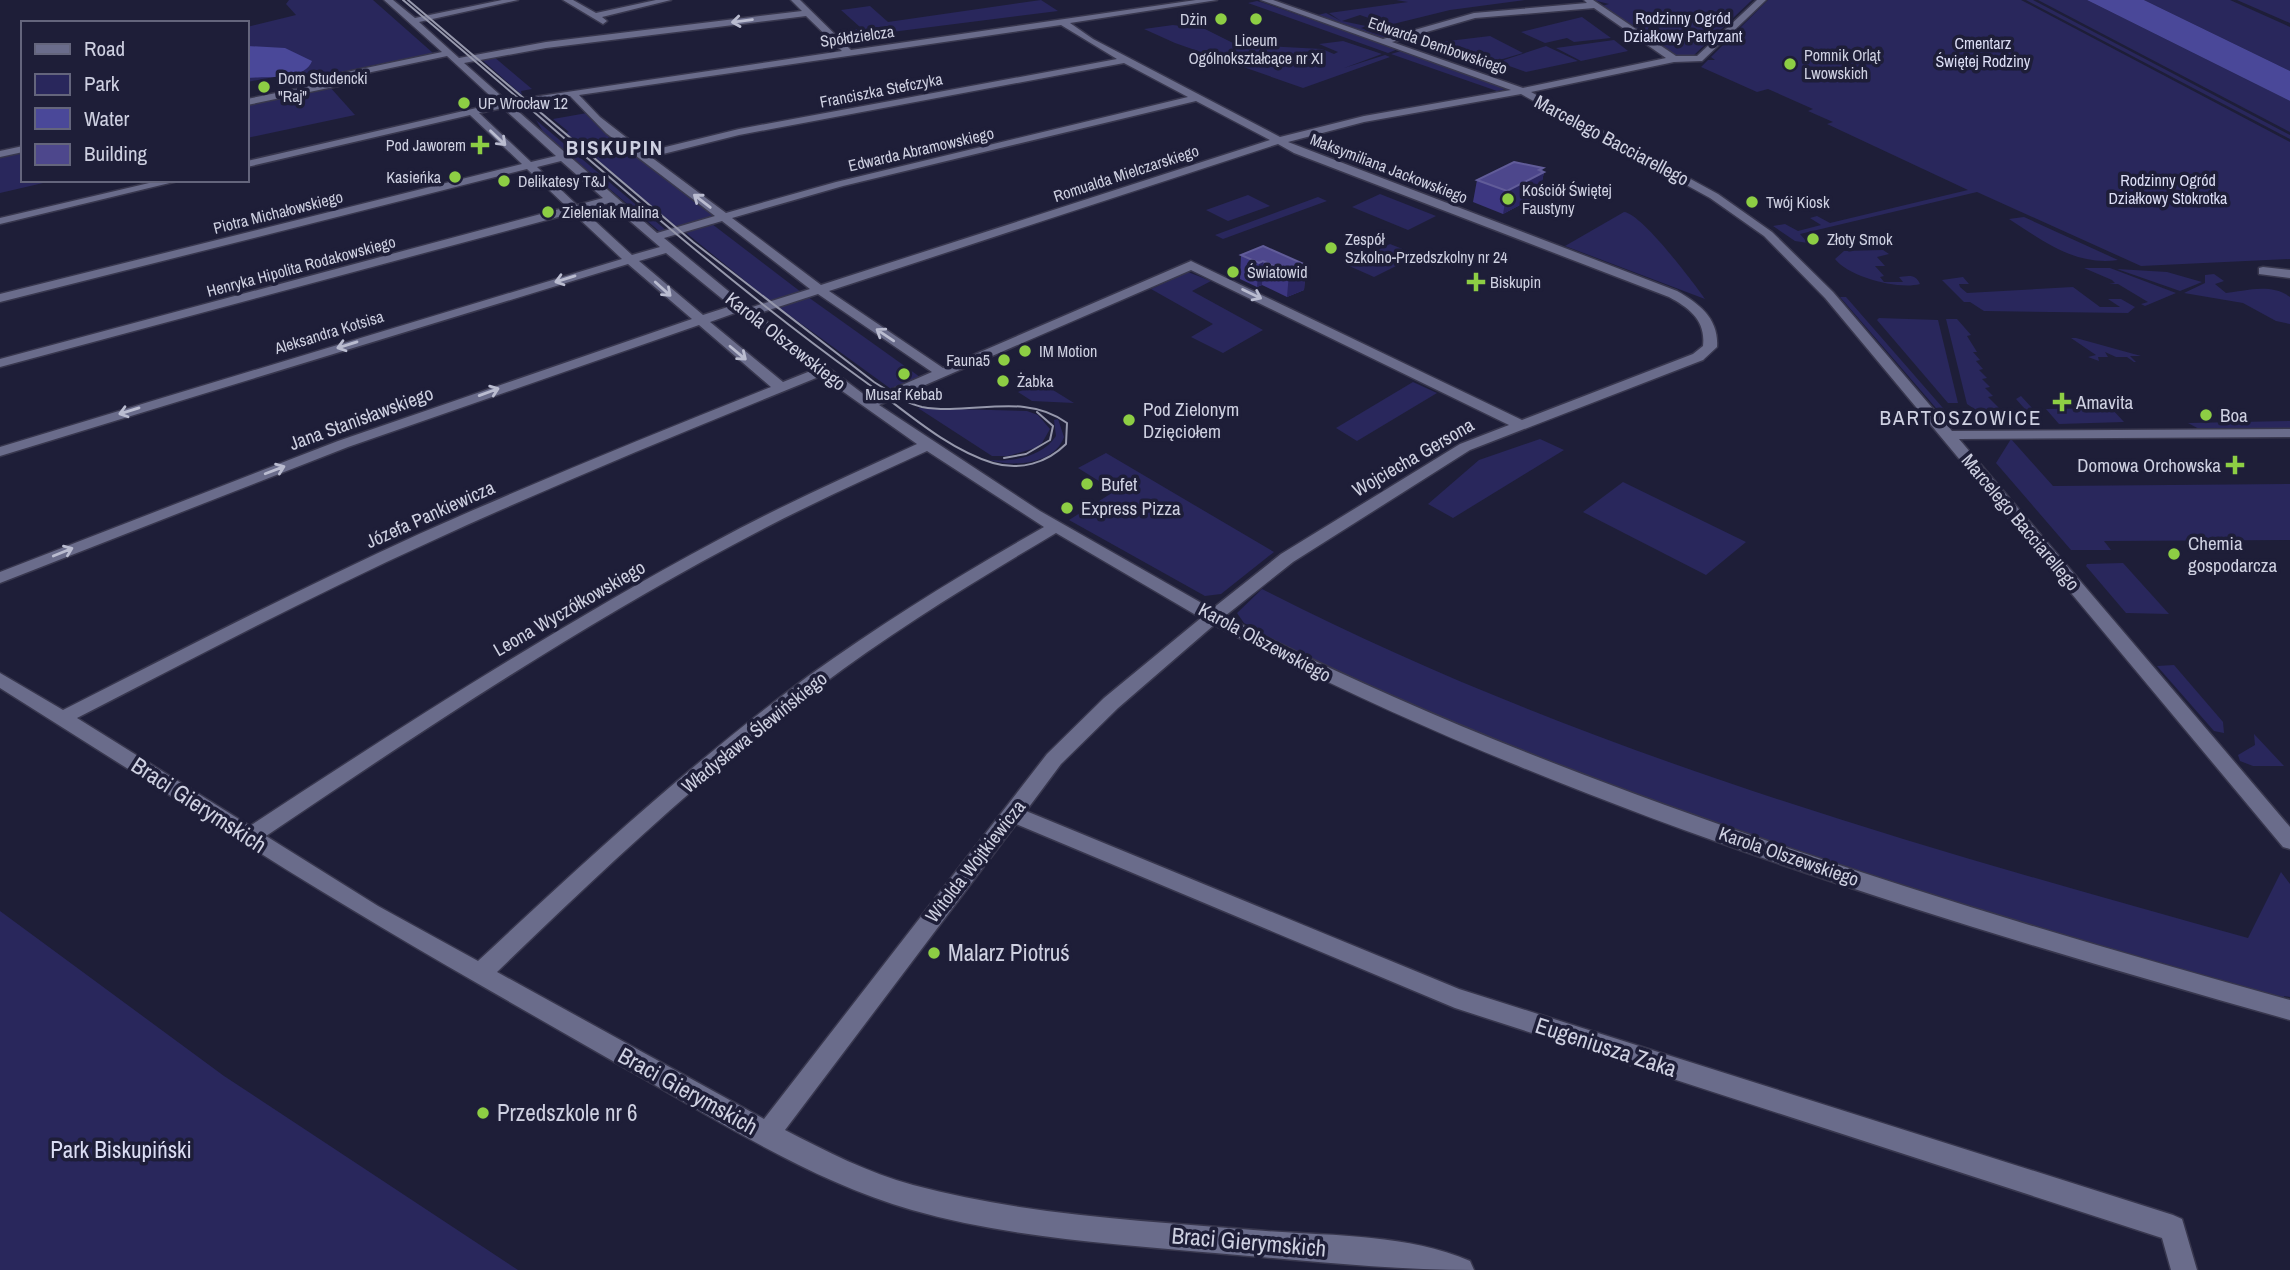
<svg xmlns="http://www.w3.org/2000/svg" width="2290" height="1270" viewBox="0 0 2290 1270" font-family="'Archivo Narrow',sans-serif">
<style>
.green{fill:#29275c}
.water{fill:#4a4899}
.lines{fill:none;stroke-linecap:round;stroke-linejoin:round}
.minor-casing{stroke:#38374e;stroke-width:3}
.minor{fill:#6a6c8b;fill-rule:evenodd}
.tram{stroke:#9698ac;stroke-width:2}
.wall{fill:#3d3781}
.shaded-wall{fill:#2a2660}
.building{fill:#4d478c;stroke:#615c99;stroke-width:2}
.oneway{stroke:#babcd0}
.poi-dot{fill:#8dce44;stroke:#1e1e38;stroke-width:2.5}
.labels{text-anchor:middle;stroke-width:7;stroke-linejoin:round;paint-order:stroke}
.far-park-label{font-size:16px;fill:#dbddf4;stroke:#1e1e38}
.far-poi-label{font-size:16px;fill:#ced0e1;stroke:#1e1e38;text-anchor:start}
.far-street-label{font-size:16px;fill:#ced0e1;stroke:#1e1e38}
.street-label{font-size:19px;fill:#ced0e1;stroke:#1e1e38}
.poi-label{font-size:19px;fill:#ced0e1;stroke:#1e1e38;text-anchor:start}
.far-district-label{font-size:21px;font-weight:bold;letter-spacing:2px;fill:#ced0e1;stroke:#1e1e38}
.neighbourhood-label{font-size:21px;letter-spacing:2px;fill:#ced0e1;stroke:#1e1e38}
.near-street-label{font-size:23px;fill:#ced0e1;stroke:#1e1e38}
.near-poi-label{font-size:23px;fill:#ced0e1;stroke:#1e1e38;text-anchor:start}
.near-park-label{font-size:23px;fill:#dbddf4;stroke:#1e1e38}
</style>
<rect width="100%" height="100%" fill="#1e1e38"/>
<g class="green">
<path d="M289 0H373L433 53 321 76 274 77 247 82V27L296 15 286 4Z"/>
<path d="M1041 0 1058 11 860 36 855 30 860 27 841 10 870 6 888 22Z"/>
<path d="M1396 0H1525L1450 10 1389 25 1360 15 1342 21 1366 26 1361 28 1377 34 1414 29 1385 38 1318 15 1326 13 1341 21 1329 13 1408 2Z"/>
<path d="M1593 0H1752L1693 56 1677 57 1602 6 1609 4Z"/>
<path d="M1768 0H2021L2290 142V259L2141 266 1977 192 1800 234 1808 243 1795 241 1773 226 1785 224 1798 231 1821 225 1810 218 1817 216 1830 223 1968 190 1827 124 1833 122 1808 111 1813 109 1768 89 1757 92 1701 67 1708 60H1715L1711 57Z"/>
<path d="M2026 0H2033L2290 135V139Z"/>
<path d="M2038 0H2087L2290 101V132Z"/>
<path d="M2144 0H2230L2290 27V71Z"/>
<path d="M2237 0H2290V23Z"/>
<path d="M1257 1 1264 3 1398 49 1388 53 1248 3Z"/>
<path d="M1582 17 1611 38 1574 42 1567 38 1545 43 1521 32Z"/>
<path d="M1173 25 1205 29 1235 44 1260 45 1262 58 1249 61 1267 68 1278 64 1265 58 1263 47 1267 46 1322 49 1334 54 1338 52 1319 44 1343 41 1382 54 1344 68 1385 55 1390 57 1303 88 1175 43 1144 29Z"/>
<path d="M1490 36 1523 53 1496 61 1440 42Z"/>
<path d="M1614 40 1628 51 1581 61 1556 48Z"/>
<path d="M1546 46 1578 61 1526 72 1498 62Z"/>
<path d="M1401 51 1505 88 1506 89 1497 91 1391 54Z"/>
<path d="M493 56 532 89 521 91 522 95 480 58Z"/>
<path d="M329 86 355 115 247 138V104Z"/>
<path d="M587 113 711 212 712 216 678 228 566 133 569 132 553 119Z"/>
<path d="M536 120 667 231H659L544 133Z"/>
<path d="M23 152V180H56L0 193V157Z"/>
<path d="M1380 194 1436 216 1408 230 1352 207Z"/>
<path d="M1248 195 1270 206 1228 221 1206 210Z"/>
<path d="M1318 197 1327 201 1223 239 1215 235Z"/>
<path d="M1624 212C1641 213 1693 282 1705 299L1565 246Z"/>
<path d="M2024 217 2118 260C2075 266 2043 241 2009 219Z"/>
<path d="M712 224 801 292 771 302 685 232Z"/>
<path d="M1390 244 1430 260 1421 265 1408 260 1374 277 1347 265Z"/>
<path d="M1883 250 1889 254 1877 257 1885 266H1875L1884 276 1880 277 1884 282H1903L1899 277C1905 277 1915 272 1920 284 1898 290 1849 277 1835 259L1844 251Z"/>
<path d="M2084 268H2110L2176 293 2145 306 2141 304 2148 302 2118 284H2109L2115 283 2112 280Z"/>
<path d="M2117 269 2167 272 2202 282 2180 291Z"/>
<path d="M1188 272 1211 281 1192 291 1263 330 1223 353 1191 337 1213 324 1151 289Z"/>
<path d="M2214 274 2224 281 2215 284 2226 293C2242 292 2270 282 2290 297V324L2276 321 2243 303 2184 293 2205 283V275Z"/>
<path d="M1963 277 1969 284H1959L1960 287 1967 293 2073 287 2100 307H2120L2108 299H2121L2135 307 2128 313 1984 311 1970 302H1964L1942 280Z"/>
<path d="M808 297 920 377 891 389 778 307Z"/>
<path d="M1840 297H1846L1956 423 1942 415Z"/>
<path d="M1879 318 1938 320 1958 403H1948L1877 320Z"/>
<path d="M1957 319 1971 335 1967 336 1977 352H1973L1980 360 1976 361 1983 369 1979 370 1987 378 1982 379 1990 387 1985 388 1993 396 1988 397 2004 413H2019L2016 409 2024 408 2016 399 2021 396 2032 408 2021 417 1979 412 1967 404 1946 319Z"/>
<path d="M2071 338H2076L2141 356H2130L2136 362H2134L2127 357H2116L2105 352 2108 357H2098L2099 361 2088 357 2096 355Z"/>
<path d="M1040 382 1074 403 1032 401 1018 392Z"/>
<path d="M1413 382 1437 393 1357 441 1336 428Z"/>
<path d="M918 408 1027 411 1038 415 1050 429 1042 443 1035 448 1008 456H992Z"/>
<path d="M2111 408 2124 422 2059 424 2046 409Z"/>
<path d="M1058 419 1064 437C1054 465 1013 467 989 460 1013 462 1042 457 1056 436L1054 420Z"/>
<path d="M2290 421V429L2201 430 2188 423Z"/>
<path d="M1540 439 1564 450 1453 518 1428 504 1479 460Z"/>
<path d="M2011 439 2053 486 2290 484V540L2104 541 2111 550H2071L1996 463Z"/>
<path d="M1106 453 1274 552 1221 594 1205 596 1069 520 1115 491 1078 468Z"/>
<path d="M1623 482 1746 542 1706 575 1583 512Z"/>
<path d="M2123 563 2169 614 2126 613 2086 566 2087 564Z"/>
<path d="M1262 589C1573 749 1913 845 2248 938L2281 872 2290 884V997L2284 996 2285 1000C2030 930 1772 856 1527 755 1436 718 1346 676 1257 633L1259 631 1244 623 1237 613Z"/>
<path d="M2174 665 2223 722 2224 733 2214 731 2157 666Z"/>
<path d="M2254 734 2284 766H2253L2240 761 2238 755 2255 745Z"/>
<path d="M0 911 224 1076 518 1270H0Z"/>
</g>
<g class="water">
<path d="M2087 0H2144L2290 71V101Z"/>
<path d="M247 46 285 48 312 61C305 81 265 76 247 78Z"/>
</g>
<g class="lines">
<g class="minor-casing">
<g id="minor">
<path d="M384 0H393L415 18 502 0H518L419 22 459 58 546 42 802 11 791 0H800L851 50 1196 0H1217L1070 23 1093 39 1280 137 1364 116 1511 90 1261 0H1273L1383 39 1474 13 1587 3 1584 0H1593L1676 56H1697L1757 0H1766L1702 61 1674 62 1531 92 1718 194 1772 232 1833 292 1952 431 2290 429V437L1959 439 2290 827V849L2283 847 1825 298 1764 236 1710 198 1521 94 1364 122 1288 142 1677 291C1700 304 1719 319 1717 347L1703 360 1470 450 1293 562 1225 616C1367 690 1514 750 1665 805 1870 879 2079 942 2290 1000V1020C1923 917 1553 803 1214 625L1118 708 1061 764 1026 811 1459 989 2173 1215 2182 1219 2197 1270H2171L2162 1238 1455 1008 1016 824 785 1130C826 1151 868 1173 913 1185 1028 1216 1148 1221 1266 1231 1333 1236 1407 1234 1470 1261L1474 1270C1388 1270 1302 1260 1215 1253 1114 1244 1011 1238 912 1210 812 1181 722 1123 632 1072 503 998 375 926 249 846L241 844 239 839 0 688V673L63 710C181 650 299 589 419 534 535 482 653 434 771 387L699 325 348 447 0 583V572L338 441 692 319 628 264 0 456V447L622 259 573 213 0 367V359L567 207 527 169 0 302V294L522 164 470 115 247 167V161L498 103 447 56 348 77 345 80 348 82 343 85 247 105V99L330 82 342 73 442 52ZM1594 8 1666 58 1523 88 1392 42 1475 18ZM806 16 842 51 507 101 464 63 546 48ZM1061 25 1117 59 739 129 645 152 600 117 579 95ZM1124 63 1188 97 836 182 726 213 651 157 739 135ZM570 96 606 133 715 216 657 233 512 106ZM1196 101 1270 140 821 285 732 218 843 186ZM503 108 556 156 531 162 479 113ZM1278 144 1294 153 1669 297C1689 308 1706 320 1703 346L1693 354 1522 420 1191 261 943 368 829 291ZM561 161 603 198 577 205 537 167ZM609 203 660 247 632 255 583 210ZM722 221 810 289 749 308 664 238ZM666 253 731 306 703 315 639 261ZM1191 270 1509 425 1460 444 1281 554 1212 609 1040 511 879 405ZM818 294 932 372 870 399 757 314ZM738 312 813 370 783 382 710 322ZM821 376 917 444C850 475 782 505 716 541 556 627 402 726 250 826L77 718C194 658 311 596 432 541 560 482 691 429 821 376ZM927 451 1044 527C963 573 883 622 807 677 691 763 584 862 478 961L378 906 266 836C417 734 570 632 731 546 795 511 861 481 927 451ZM1056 533 1201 618 1104 698 1047 754 764 1119 497 972C600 872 705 774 819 687 894 630 975 581 1056 533Z"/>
<path d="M563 0H573L596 13 656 0H671L602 17 607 21 603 24Z"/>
<path d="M23 146V152L0 157V151Z"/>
<path d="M162 180H182L0 224V218Z"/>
<path d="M2263 267 2290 270V278L2259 274V268Z"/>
</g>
</g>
<use href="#minor" class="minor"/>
<g class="tram">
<path d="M403 0C555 127 699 262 860 378 901 407 944 448 993 463 1020 471 1047 463 1066 444L1067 423C1024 391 971 416 922 407 904 403 889 391 874 382L693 242 408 0"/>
<path d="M1004 458 1026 454 1050 440 1053 426 1037 412"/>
</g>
</g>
<g class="wall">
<path d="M1543 168 1542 172H1544L1539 195 1503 214 1473 202 1477 180Z"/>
<path d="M1241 255 1306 265 1304 290 1287 297 1262 285 1257 287 1240 279Z"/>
</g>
<g class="shaded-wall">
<path d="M1543 168 1542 173 1544 172 1539 195 1503 214 1507 191Z"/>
<path d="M1263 261 1262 285 1257 287 1259 263Z"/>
<path d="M1306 265 1304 290 1287 297 1289 273Z"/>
</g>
<g class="building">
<path d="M1514 162 1543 168 1539 170 1544 172 1507 191 1477 180Z"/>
<path d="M1263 246 1306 265 1289 273 1263 261 1259 263 1241 255Z"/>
</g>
<defs><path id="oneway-shaft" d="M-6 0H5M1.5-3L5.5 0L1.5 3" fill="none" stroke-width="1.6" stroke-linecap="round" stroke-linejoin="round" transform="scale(1.75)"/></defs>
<g class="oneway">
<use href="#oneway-shaft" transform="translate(742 21) rotate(173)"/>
<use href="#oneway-shaft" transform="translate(498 138) rotate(44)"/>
<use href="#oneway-shaft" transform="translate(702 201) rotate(-142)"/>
<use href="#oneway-shaft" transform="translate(565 279) rotate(163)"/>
<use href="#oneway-shaft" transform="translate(663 289) rotate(42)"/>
<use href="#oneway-shaft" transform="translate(1252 294) rotate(26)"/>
<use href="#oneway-shaft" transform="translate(885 335) rotate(-146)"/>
<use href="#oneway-shaft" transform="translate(347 345) rotate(163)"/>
<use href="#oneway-shaft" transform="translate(738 353) rotate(40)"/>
<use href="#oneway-shaft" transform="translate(489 392) rotate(-20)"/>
<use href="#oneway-shaft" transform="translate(129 411) rotate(163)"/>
<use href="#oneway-shaft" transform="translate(275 470) rotate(-21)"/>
<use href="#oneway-shaft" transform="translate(63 552) rotate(-22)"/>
</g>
<g class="poi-dot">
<circle cx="1221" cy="19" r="7"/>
<circle cx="1256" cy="19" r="7"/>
<circle cx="1790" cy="64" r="7"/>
<circle cx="264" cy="87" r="7"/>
<circle cx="464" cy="103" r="7"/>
<path d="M476.5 134.5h7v7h7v7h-7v7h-7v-7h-7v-7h7z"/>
<circle cx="455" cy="177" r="7"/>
<circle cx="504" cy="181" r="7"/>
<circle cx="1508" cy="199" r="7"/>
<circle cx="1752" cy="202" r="7"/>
<circle cx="548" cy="212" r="7"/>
<circle cx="1813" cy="239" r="7"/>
<circle cx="1331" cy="248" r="7"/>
<circle cx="1233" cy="272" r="7"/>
<path d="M1472.5 271.5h7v7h7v7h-7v7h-7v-7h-7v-7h7z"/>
<circle cx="1025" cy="351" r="7"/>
<circle cx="1004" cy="360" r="7"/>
<circle cx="904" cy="374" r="7"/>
<circle cx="1003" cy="381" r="7"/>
<path d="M2058.5 391.5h7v7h7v7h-7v7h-7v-7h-7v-7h7z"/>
<circle cx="2206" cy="415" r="7"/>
<circle cx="1129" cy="420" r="7"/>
<path d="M2231.5 454.5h7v7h7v7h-7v7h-7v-7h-7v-7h7z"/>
<circle cx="1087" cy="484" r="7"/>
<circle cx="1067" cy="508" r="7"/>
<circle cx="2174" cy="554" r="7"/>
<circle cx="934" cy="953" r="7"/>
<circle cx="483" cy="1113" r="7"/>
</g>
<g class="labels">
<g class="far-park-label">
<text x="1683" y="24">Rodzinny Ogród<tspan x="1683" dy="18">Działkowy Partyzant</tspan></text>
<text x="1983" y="49">Cmentarz<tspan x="1983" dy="18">Świętej Rodziny</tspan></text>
<text x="2168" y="186">Rodzinny Ogród<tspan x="2168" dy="18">Działkowy Stokrotka</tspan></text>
</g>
<g class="far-poi-label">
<text x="1207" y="25" text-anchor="end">Dżin</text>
<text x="1256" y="46" text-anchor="middle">Liceum<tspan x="1256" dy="18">Ogólnokształcące nr XI</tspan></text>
<text x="1804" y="61">Pomnik Orląt<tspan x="1804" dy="18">Lwowskich</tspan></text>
<text x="278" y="84">Dom Studencki<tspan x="278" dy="18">"Raj"</tspan></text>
<text x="478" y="109">UP Wrocław 12</text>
<text x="466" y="151" text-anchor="end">Pod Jaworem</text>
<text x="441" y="183" text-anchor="end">Kasieńka</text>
<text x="518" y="187">Delikatesy T&amp;J</text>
<text x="1522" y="196">Kościół Świętej<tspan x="1522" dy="18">Faustyny</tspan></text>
<text x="1766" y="208">Twój Kiosk</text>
<text x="562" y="218">Zieleniak Malina</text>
<text x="1345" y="245">Zespół<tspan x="1345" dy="18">Szkolno-Przedszkolny nr 24</tspan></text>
<text x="1827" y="245">Złoty Smok</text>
<text x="1247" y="278">Światowid</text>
<text x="1490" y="288">Biskupin</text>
<text x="1039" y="357">IM Motion</text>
<text x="990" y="366" text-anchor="end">Fauna5</text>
<text x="1017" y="387">Żabka</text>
<text x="904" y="400" text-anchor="middle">Musaf Kebab</text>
</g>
<g class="far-street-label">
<text transform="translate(857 36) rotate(-8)" y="6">Spółdzielcza</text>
<text transform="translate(1438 45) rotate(19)" y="6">Edwarda Dembowskiego</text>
<text transform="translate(881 90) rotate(-11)" y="6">Franciszka Stefczyka</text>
<text transform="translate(921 149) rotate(-13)" y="6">Edwarda Abramowskiego</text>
<text transform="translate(1389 168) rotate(21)" y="6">Maksymiliana Jackowskiego</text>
<text transform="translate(1126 173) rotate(-18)" y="6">Romualda Mielczarskiego</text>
<text transform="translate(278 212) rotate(-14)" y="6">Piotra Michałowskiego</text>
<text transform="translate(301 266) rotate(-15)" y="6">Henryka Hipolita Rodakowskiego</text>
<text transform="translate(329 332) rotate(-17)" y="6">Aleksandra Kotsisa</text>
</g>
<g class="street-label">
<text transform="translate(1612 140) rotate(28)" y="7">Marcelego Bacciarellego</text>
<text transform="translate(786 341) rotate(38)" y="7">Karola Olszewskiego</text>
<text transform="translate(361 418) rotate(-20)" y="7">Jana Stanisławskiego</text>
<text transform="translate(1413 457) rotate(-30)" y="7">Wojciecha Gersona</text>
<text transform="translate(430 514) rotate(-24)" y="7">Józefa Pankiewicza</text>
<text transform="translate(2021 522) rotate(50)" y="7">Marcelego Bacciarellego</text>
<text transform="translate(569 608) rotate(-30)" y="7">Leona Wyczółkowskiego</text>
<text transform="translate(1265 642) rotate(28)" y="7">Karola Olszewskiego</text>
<text transform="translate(754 732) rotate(-39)" y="7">Władysława Ślewińskiego</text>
<text transform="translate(1789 856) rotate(19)" y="7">Karola Olszewskiego</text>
<text transform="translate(975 861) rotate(-52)" y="7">Witolda Wojtkiewicza</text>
</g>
<g class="poi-label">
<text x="2076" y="409">Amavita</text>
<text x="1143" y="416">Pod Zielonym<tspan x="1143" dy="22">Dzięciołem</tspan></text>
<text x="2220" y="422">Boa</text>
<text x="2221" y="472" text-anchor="end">Domowa Orchowska</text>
<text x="1101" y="491">Bufet</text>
<text x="1081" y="515">Express Pizza</text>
<text x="2188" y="550">Chemia<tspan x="2188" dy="22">gospodarcza</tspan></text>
</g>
<g class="far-district-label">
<text x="615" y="155">BISKUPIN</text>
</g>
<g class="neighbourhood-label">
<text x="1961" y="425">BARTOSZOWICE</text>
</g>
<g class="near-street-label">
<text transform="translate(199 805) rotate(33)" y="8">Braci Gierymskich</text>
<text transform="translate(1606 1047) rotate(18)" y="8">Eugeniusza Zaka</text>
<text transform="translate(688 1091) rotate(29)" y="8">Braci Gierymskich</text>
<text transform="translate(1249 1242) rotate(5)" y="8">Braci Gierymskich</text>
</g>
<g class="near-poi-label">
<text x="948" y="961">Malarz Piotruś</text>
<text x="497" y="1121">Przedszkole nr 6</text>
</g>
<g class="near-park-label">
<text x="121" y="1158">Park Biskupiński</text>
</g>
</g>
<rect x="21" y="21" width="228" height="161" fill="#1e1e38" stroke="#64657c" stroke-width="2"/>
<rect x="35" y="44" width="35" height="10" fill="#6a6c8b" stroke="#64657c" stroke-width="2"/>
<text x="84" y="56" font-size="21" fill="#ced0e1">Road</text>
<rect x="35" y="74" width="35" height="21" fill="#29275c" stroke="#64657c" stroke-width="2"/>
<text x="84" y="91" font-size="21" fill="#ced0e1">Park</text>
<rect x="35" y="108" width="35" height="21" fill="#4a4899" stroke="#64657c" stroke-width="2"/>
<text x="84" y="126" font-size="21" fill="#ced0e1">Water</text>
<rect x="35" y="144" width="35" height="21" fill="#4d478c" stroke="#64657c" stroke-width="2"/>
<text x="84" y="161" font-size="21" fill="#ced0e1">Building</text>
</svg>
